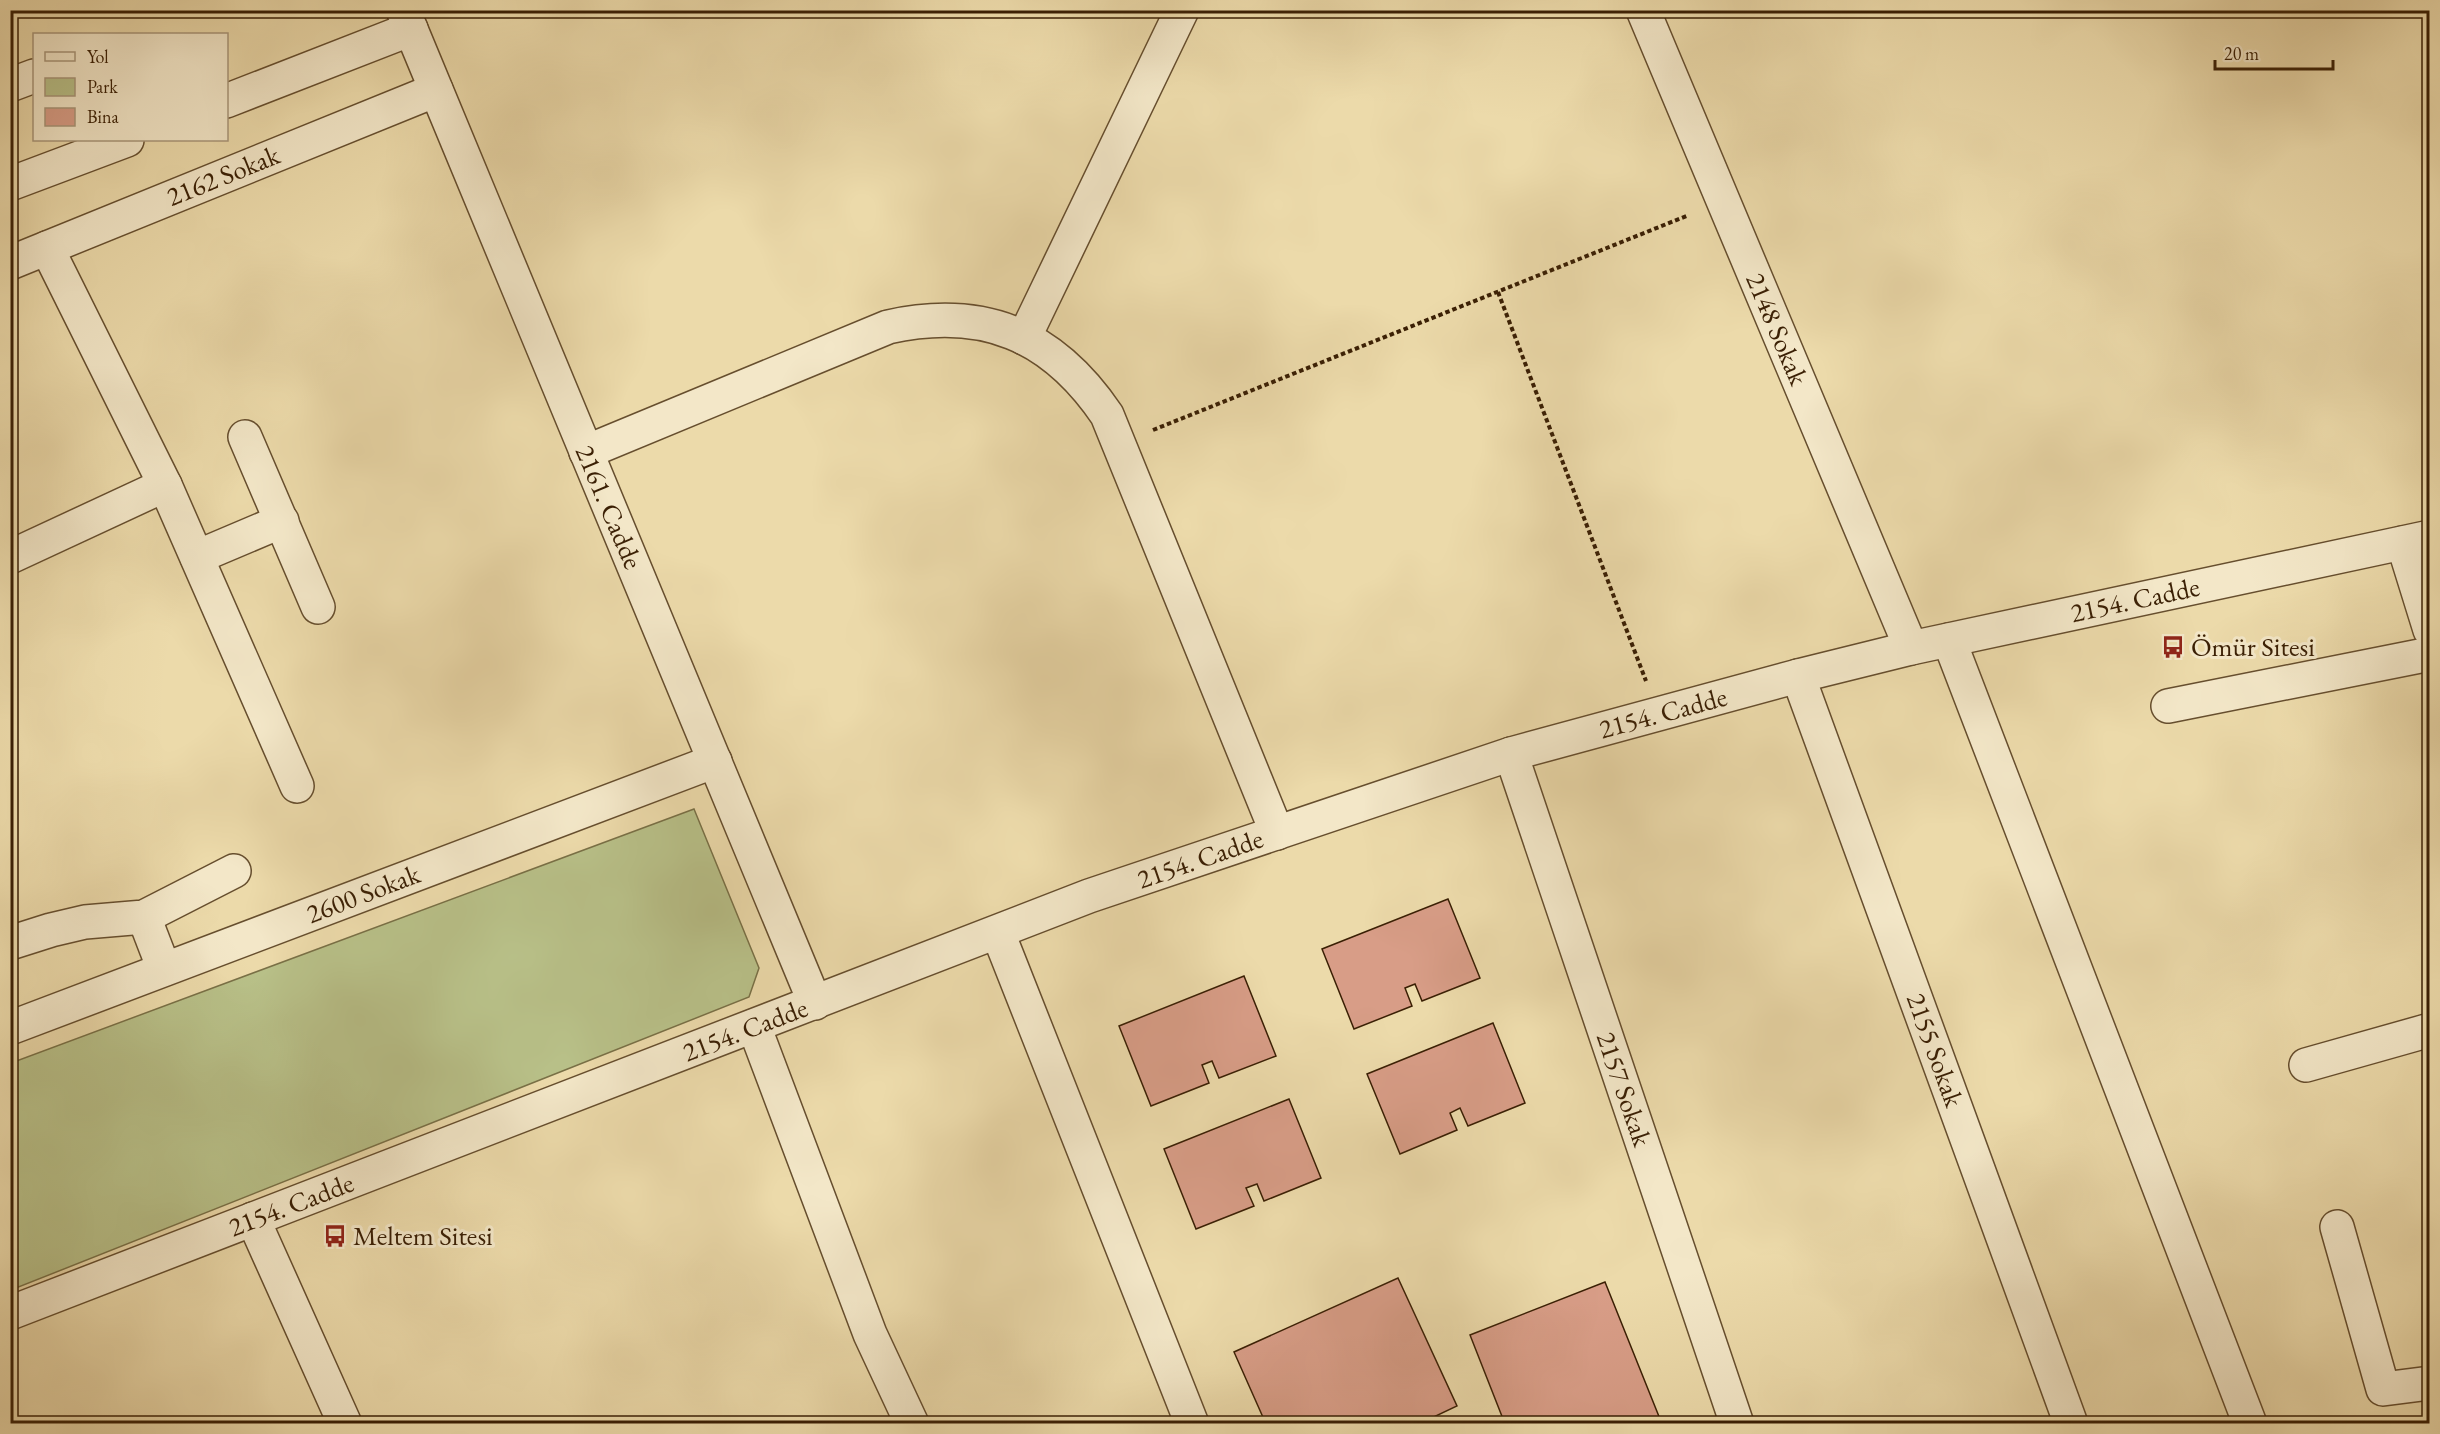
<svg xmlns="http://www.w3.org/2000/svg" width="2440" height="1434" viewBox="0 0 2440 1434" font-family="'EB Garamond',serif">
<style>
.green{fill:#b8c088;stroke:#797046;stroke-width:1.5}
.building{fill:#d89d87;stroke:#3a1f04;stroke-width:1.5}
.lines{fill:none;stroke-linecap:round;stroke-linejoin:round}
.minor-casing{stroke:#664e2e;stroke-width:36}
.path{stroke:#3a1f04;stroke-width:4;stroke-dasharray:4.5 3;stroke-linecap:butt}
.minor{stroke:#f3e7c8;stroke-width:33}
.labels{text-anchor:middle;stroke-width:6;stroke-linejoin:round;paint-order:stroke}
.street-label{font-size:27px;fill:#3a1f04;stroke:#f3e7c8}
.poi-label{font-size:27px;fill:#3a1f04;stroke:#f3e7c8;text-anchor:start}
</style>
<rect width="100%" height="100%" fill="#ecdaaa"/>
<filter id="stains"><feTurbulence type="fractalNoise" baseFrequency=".00333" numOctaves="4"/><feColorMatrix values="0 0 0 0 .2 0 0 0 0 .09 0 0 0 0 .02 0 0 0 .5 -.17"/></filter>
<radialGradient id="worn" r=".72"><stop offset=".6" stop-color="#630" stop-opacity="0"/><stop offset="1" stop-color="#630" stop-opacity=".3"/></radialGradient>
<path class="green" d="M694 809 759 968 749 997 11 1290V1063Z"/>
<g class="building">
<path d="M1448 899 1480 978 1422 1001 1415 984 1405 988 1412 1006 1354 1029 1322 949Z"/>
<path d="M1244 976 1276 1056 1219 1078 1212 1061 1202 1065 1209 1083 1151 1106 1119 1026Z"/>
<path d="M1493 1023 1525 1103 1468 1126 1460 1108 1450 1113 1457 1130 1400 1154 1367 1074Z"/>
<path d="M1289 1099 1321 1178 1264 1201 1257 1184 1246 1188 1254 1206 1196 1229 1164 1149Z"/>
<path d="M1398 1278 1457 1406 1419 1424H1266L1234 1352Z"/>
<path d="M1605 1282 1662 1424H1505L1470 1335Z"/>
</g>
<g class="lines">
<g class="minor-casing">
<g id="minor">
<path d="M403 10 815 1003"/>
<path d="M1643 10 1911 648"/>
<path d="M10 85 34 76"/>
<path d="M226 101 411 29"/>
<path d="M10 184 127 140"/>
<path d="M47 248 165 485 297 786"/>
<path d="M10 263 436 90"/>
<path d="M1024 338 1182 10"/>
<path d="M245 437 318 607"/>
<path d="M586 452 888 327C983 306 1052 334 1107 415L1277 833"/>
<path d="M2403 543 2430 630"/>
<path d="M10 557 165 485"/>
<path d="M197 557 282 521"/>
<path d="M1949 640 2250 1424"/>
<path d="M1798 676 2071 1424"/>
<path d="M2168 706 2430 654"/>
<path d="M1511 754 1737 1424"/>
<path d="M144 917 164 969"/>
<path d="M998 933 1192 1424"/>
<path d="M10 943 51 930 85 922 144 917 234 871"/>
<path d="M754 1026 870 1334 912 1424"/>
<path d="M10 1028 715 761"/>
<path d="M2306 1065 2430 1030"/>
<path d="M253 1219 345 1424"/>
<path d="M2337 1227 2383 1389 2430 1383"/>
<path d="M10 1313 1089 896 1511 754 1798 676 1911 648 2430 537"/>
</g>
</g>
<g class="path">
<path d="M1498 292 1646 681"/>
<path d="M1153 430 1689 215"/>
</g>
<use href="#minor" class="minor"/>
</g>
<defs>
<g id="bus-bare" transform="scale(1.8)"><path d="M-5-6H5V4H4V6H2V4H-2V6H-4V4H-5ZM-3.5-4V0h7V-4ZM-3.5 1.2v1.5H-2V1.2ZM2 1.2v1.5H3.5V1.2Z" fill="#8f2418" stroke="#f3e7c8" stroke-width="2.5" paint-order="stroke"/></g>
</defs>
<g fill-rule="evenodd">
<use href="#bus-bare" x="2173" y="647"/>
<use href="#bus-bare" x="335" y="1236"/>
</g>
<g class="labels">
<g class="street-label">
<text transform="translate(223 176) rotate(-22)" y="9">2162 Sokak</text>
<text transform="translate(1777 329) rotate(67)" y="9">2148 Sokak</text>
<text transform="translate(609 507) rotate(67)" y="9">2161. Cadde</text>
<text transform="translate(2135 600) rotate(-12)" y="9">2154. Cadde</text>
<text transform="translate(1663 713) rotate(-15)" y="9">2154. Cadde</text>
<text transform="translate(1200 859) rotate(-19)" y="9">2154. Cadde</text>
<text transform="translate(363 894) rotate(-21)" y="9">2600 Sokak</text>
<text transform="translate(745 1030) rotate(-21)" y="9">2154. Cadde</text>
<text transform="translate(1935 1050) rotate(70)" y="9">2155 Sokak</text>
<text transform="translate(1624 1089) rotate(71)" y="9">2157 Sokak</text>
<text transform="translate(291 1205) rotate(-21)" y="9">2154. Cadde</text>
</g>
<g class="poi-label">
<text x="2191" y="656">Ömür Sitesi</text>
<text x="353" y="1245">Meltem Sitesi</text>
</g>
</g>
<rect width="2440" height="1434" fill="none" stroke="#ecdaaa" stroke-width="36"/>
<rect x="12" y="12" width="2416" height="1410" fill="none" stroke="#3a1f04" stroke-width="3"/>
<rect x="18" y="18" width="2404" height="1398" fill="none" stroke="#3a1f04" stroke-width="1.5"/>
<rect x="33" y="33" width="195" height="108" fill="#f3e7c8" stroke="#a9977a" stroke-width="1.5"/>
<rect x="45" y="52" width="30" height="9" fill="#f3e7c8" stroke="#a9977a" stroke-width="1.5"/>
<text x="87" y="63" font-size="18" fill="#3a1f04">Yol</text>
<rect x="45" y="78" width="30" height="18" fill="#b8c088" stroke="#a9977a" stroke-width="1.5"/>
<text x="87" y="93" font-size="18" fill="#3a1f04">Park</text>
<rect x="45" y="108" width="30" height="18" fill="#d89d87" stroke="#a9977a" stroke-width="1.5"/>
<text x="87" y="123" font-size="18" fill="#3a1f04">Bina</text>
<path d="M2215 60v9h118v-9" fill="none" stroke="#3a1f04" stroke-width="3"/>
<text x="2224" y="60" font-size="18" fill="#3a1f04" stroke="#f3e7c8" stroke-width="4.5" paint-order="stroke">20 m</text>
<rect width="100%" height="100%" filter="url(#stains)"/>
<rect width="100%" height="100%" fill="url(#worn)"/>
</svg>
